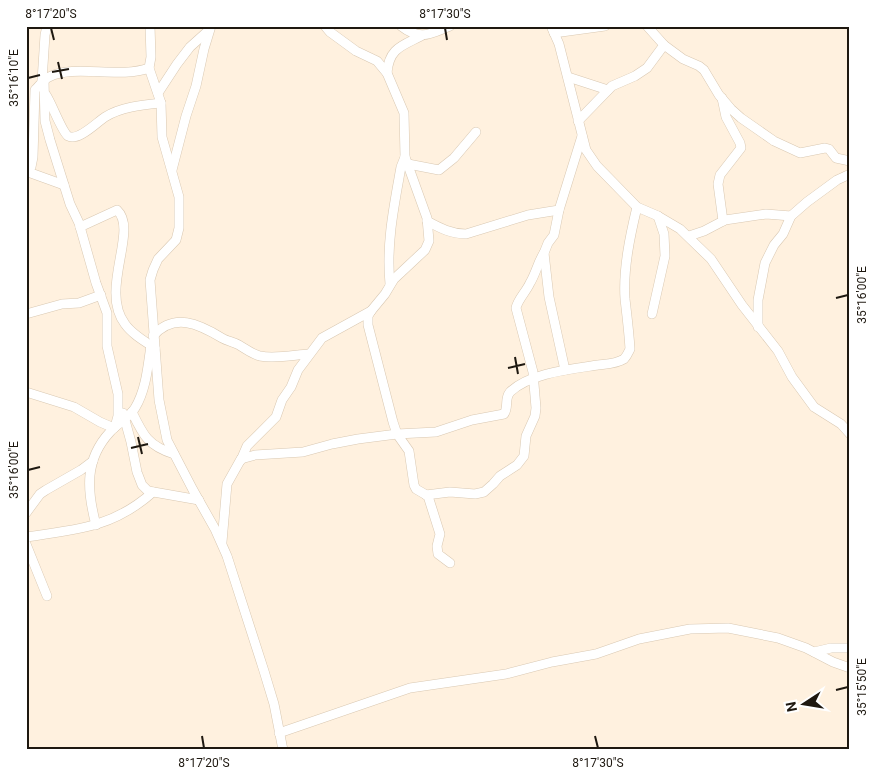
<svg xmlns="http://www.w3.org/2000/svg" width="876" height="776" viewBox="0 0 876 776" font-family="Roboto,sans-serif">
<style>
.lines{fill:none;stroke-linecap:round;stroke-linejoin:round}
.minor-casing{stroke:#d9c8b2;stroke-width:10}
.minor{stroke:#fff;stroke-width:9}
.ticks{fill:none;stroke:#1e1810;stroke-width:2}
.neatline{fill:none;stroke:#1e1810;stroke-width:2}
.ticks-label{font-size:12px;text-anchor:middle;fill:#1e1810}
</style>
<rect width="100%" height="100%" fill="#fff1df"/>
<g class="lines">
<g class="minor-casing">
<g id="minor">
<path d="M325 26 330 32 356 51 377 61 387 73 404 113 405 157 427 218 429 241 425 250 394 279 385 294 371 311 368 316V325L393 422 397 434 409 451 414 485 416 489 428 496 440 534 437 546 438 554 450 563"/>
<path d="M401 26C420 41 430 34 450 26"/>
<path d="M551 26 559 44 586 150 597 166 637 207 658 216 680 229 711 259 742 305 778 351 792 377 814 407 841 424 850 434"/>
<path d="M647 26 664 45 683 59 699 66 704 70 719 95 731 109 741 118 774 141 800 153 825 148 829 149 836 158 850 161"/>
<path d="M554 33 605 26"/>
<path d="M149 68 161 103 162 137 179 197V228L176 240 158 259 153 270 150 280 159 400 167 440 193 490 215 529 227 556 264 671 274 704 283 750"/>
<path d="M387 73C389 48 402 46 421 36"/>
<path d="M568 77 608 90"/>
<path d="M44 80 45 121 50 140 70 204 79 223 96 283 107 313V346L118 394V416L115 427"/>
<path d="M42 81 45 35 47 26"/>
<path d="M158 93 177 64 190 47 209 30"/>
<path d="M46 95C52 104 62 132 68 136 78 142 97 122 105 117 121 107 142 105 161 103"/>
<path d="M722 98 726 117 740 143 741 148 720 175 718 184 723 221"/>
<path d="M578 121 612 86 635 76 647 68 664 45"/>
<path d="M408 164 439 170 454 158 476 132"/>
<path d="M172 170 186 116 196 86 204 49 211 26"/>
<path d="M28 172 64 185"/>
<path d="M26 174 31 167 33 157 35 90C40 85 43 80 49 77 74 64 119 79 149 68L151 57 150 26"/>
<path d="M427 221C440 228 451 234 466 234L528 215 559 210"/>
<path d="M80 227 117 210C139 230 99 290 125 324 132 334 144 341 155 348"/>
<path d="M689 236 704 231 725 220 766 214 791 216"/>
<path d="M390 284C386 244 394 206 401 167L405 157"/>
<path d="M26 314 62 304 79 303 101 295"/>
<path d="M652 314 665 256 664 234 658 216"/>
<path d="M758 327V300L765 263 774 245 783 234 791 216 807 202 837 180 850 174"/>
<path d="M153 336C174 312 199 324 222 338 227 341 234 342 239 345 246 349 252 354 260 356 275 359 294 355 309 354"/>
<path d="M565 370 549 297 544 253 548 243 554 235 559 210 582 136"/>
<path d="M26 392 74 407 100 422 114 428"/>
<path d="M132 412C143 435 148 446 174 454"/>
<path d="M123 413 131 442 137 472 142 485 148 491 199 500"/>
<path d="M241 460 247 446 276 417 282 400 291 387 298 370 322 338 371 311"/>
<path d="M426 495 450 492 475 494 484 492 493 484 500 476 517 465 524 456 526 436 535 416 536 408 533 372 516 308C518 299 526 292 530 283 536 273 538 262 544 253"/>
<path d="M26 513 40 494 46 490 81 470 93 461"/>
<path d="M96 525C87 491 84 460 110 432 118 423 129 418 135 408 146 390 148 366 151 345"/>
<path d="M26 537C77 530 114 527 153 492"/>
<path d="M222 542 227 484 241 459 255 455 303 452 332 444 358 439 397 434 436 432 472 420 504 414C509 407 504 399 510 392 529 373 572 369 598 365 606 364 616 364 624 359 627 356 628 353 630 349 629 332 627 316 625 299 623 269 630 236 637 207"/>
<path d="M26 544 47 596"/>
<path d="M814 652 831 648H850"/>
<path d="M279 733 410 688 506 674 552 662 596 654 639 639 690 629 728 628 778 638 806 648 833 662 850 668"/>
</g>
</g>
<use href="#minor" class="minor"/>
</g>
<path class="ticks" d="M51 28 54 40M445 28 447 40M58 62 62 79M52 72 69 69M28 78 40 75M836 298 848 295M515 357 518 374M508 368 525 364M138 437 142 454M131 448 148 444M28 470 40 467M836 690 848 687M202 736 204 748M595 736 598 748"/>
<rect width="876" height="776" fill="none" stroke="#ffffff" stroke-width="55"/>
<g transform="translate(804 704) rotate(258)" stroke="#ffffff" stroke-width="4" paint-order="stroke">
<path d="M0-4L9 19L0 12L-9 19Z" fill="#1e1810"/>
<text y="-8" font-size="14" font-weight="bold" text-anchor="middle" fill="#1e1810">N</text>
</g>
<rect x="28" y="28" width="820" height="720" class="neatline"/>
<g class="ticks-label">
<text x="51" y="18">8°17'20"S</text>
<text x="445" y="18">8°17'30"S</text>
<text transform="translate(14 78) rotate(-90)" y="4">35°16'10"E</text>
<text transform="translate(862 295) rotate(-90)" y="4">35°16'00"E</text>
<text transform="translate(14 470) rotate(-90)" y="4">35°16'00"E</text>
<text transform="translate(862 687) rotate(-90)" y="4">35°15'50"E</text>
<text x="204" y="767">8°17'20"S</text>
<text x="598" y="767">8°17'30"S</text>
</g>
</svg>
